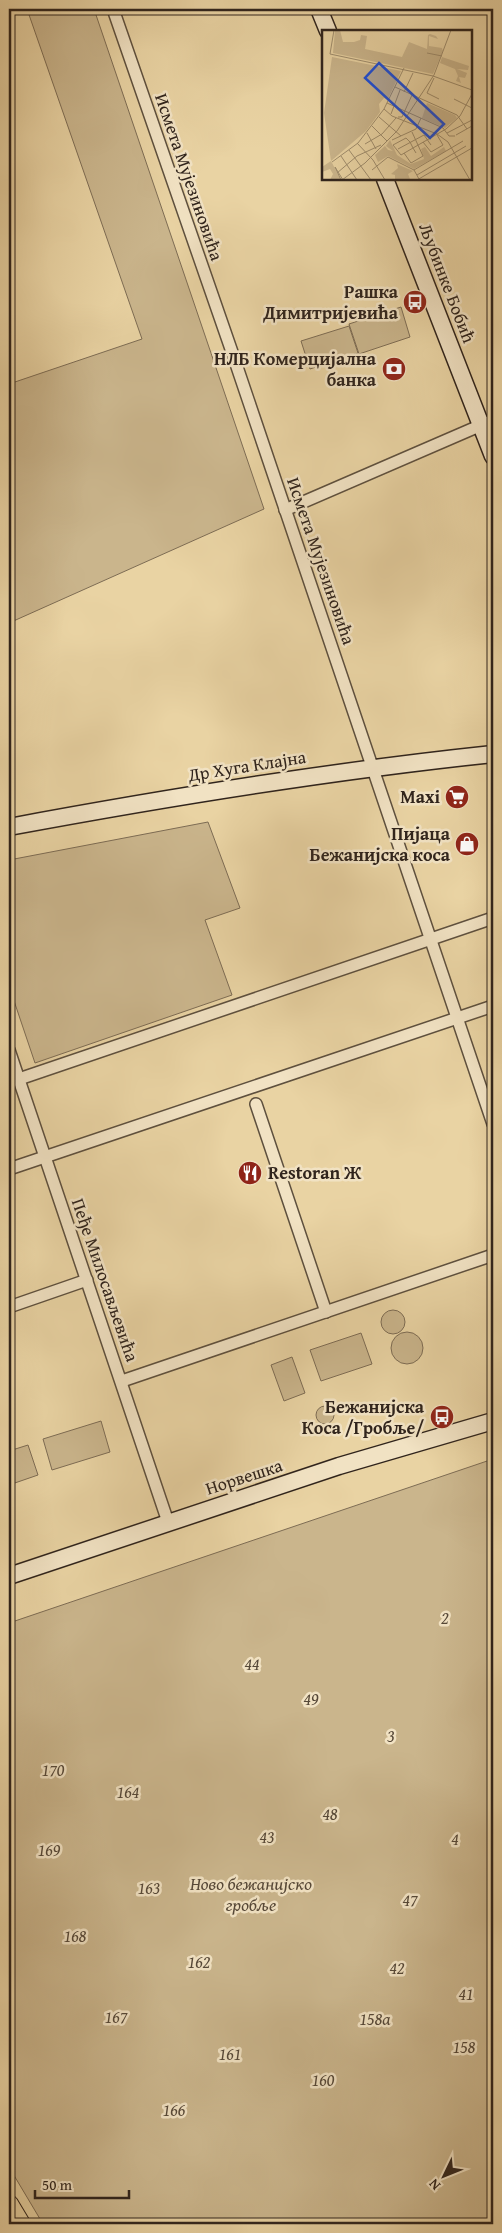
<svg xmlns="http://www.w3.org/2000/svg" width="502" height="2233" viewBox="0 0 502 2233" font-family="'Gentium Book Plus',serif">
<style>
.green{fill:#cab58c;stroke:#7d6c54}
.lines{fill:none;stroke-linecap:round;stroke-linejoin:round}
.street-casing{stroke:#5e503e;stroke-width:14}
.secondary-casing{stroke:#30241c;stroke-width:19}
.primary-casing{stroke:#30241c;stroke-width:20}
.street{stroke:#f1e2c3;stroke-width:11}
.secondary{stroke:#f1e2c3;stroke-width:16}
.primary{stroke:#e9d3a3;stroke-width:18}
.labels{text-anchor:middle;stroke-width:5;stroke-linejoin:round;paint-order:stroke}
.street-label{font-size:18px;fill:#30241c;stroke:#f1e2c3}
.poi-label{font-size:18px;font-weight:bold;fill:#30241c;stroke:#f1e2c3;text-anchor:end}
.park-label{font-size:18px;font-style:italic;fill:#564838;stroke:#f1e2c3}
.inset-road{fill:none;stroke:#9f8d6d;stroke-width:1}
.view{fill:#1d4ed8;fill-opacity:0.15;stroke:#1d4ed8;stroke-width:2.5}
.inset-edge{fill:none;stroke:#30241c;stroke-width:2.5}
</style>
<rect width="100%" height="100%" fill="#e9d3a3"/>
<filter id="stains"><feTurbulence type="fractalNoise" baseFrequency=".004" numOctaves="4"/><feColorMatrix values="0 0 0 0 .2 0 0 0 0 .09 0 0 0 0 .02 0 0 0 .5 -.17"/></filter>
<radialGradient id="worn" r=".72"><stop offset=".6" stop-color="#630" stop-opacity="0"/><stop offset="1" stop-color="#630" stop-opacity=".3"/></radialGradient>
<g class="green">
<path d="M27 9H94L264 509 9 623V384L142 339Z"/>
<path d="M401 307 410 337 359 354 349 324Z"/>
<path d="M349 326 358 353 310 369 301 341Z"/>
<path d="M208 822 240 908 205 920 232 995 35 1063 9 986V860Z"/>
<circle cx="393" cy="1322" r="12"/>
<circle cx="407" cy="1348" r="16"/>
<path d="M361 1333 372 1364 321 1381 310 1350Z"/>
<path d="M292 1357 305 1393 284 1401 271 1365Z"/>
<circle cx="325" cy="1415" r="9"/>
<path d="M101 1421 110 1452 52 1470 43 1439Z"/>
<path d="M28 1445 38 1475 9 1485V1451Z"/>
<path d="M493 1459V2224H43L9 2167V1623Z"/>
</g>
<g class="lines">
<g class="street-casing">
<g id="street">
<path d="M113 9 232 352 493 1124"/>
<path d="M285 510 493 420"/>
<path d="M9 1050 168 1522"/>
<path d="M19 1079 493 918"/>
<path d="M256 1104 326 1312"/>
<path d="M9 1169 493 1006"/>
<path d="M9 1307 87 1280"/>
<path d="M122 1381 493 1255"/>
</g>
</g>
<g class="secondary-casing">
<g id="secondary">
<path d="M319 9 328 31"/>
<path d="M385 179 493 456"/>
<path d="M9 827C170 797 331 771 493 754"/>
<path d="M9 1576 339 1466 493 1421"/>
</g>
</g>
<g class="primary-casing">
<path id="primary" d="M9 2204 21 2224"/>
</g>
<use href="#street" class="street"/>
<use href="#secondary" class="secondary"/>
<use href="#primary" class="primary"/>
</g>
<defs>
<g id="bus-disc" transform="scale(1.25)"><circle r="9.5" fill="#8f2418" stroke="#f1e2c3"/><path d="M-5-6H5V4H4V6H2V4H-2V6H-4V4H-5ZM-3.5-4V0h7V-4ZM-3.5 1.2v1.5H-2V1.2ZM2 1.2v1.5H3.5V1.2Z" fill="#fff"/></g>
<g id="bank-disc" transform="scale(1.25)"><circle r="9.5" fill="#8f2418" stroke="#f1e2c3"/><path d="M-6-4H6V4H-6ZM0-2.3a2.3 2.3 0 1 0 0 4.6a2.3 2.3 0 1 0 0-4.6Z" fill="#fff"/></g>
<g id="supermarket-disc" transform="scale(1.25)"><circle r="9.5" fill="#8f2418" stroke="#f1e2c3"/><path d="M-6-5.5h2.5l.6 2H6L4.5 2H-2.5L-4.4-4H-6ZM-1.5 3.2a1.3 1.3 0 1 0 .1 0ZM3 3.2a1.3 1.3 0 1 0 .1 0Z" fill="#fff"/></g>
<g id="shop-disc" transform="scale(1.25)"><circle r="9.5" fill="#8f2418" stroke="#f1e2c3"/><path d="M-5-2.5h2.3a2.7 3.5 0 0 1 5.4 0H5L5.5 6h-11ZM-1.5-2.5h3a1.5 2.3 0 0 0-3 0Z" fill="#fff"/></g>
<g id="restaurant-disc" transform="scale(1.25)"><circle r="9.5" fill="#8f2418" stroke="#f1e2c3"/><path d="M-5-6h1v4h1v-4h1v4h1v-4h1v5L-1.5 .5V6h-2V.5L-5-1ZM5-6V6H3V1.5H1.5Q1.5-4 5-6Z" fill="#fff"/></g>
</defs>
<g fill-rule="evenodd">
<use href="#bus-disc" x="415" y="302"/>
<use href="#bank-disc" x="394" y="369"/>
<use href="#supermarket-disc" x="457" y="797"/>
<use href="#shop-disc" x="467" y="844"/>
<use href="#restaurant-disc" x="250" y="1173"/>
<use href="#bus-disc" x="442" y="1417"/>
</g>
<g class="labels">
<g class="street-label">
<text transform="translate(189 177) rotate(71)" y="6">Исмета Мујезиновића</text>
<text transform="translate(447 283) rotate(69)" y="6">Љубинке Бобић</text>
<text transform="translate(321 561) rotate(71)" y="6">Исмета Мујезиновића</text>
<text transform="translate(247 766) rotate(-9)" y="6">Др Хуга Клајна</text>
<text transform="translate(105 1280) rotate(71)" y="6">Пеђе Милосављевића</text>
<text transform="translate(244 1477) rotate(-18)" y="6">Норвешка</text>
</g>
<g class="poi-label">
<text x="398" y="298">Рашка<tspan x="398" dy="21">Димитријевића</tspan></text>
<text x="376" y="365">НЛБ Комерцијална<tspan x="376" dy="21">банка</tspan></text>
<text x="440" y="803">Maxi</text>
<text x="450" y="840">Пијаца<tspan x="450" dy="21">Бежанијска коса</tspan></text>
<text x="268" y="1179" text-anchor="start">Restoran Ж</text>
<text x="424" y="1413">Бежанијска<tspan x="424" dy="21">Коса /Гробље/</tspan></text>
</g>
<g class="park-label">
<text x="445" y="1624">2</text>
<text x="252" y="1670">44</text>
<text x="311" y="1705">49</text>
<text x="391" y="1742">3</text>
<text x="53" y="1776">170</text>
<text x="128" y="1798">164</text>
<text x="330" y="1820">48</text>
<text x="267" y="1843">43</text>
<text x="455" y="1845">4</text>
<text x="49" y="1856">169</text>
<text x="251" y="1890">Ново бежанијско<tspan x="251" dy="21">гробље</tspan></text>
<text x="149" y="1894">163</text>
<text x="410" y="1906">47</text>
<text x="75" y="1942">168</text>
<text x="199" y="1968">162</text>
<text x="397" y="1974">42</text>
<text x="466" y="2000">41</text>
<text x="116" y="2023">167</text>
<text x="375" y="2025">158a</text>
<text x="464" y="2053">158</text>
<text x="230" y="2060">161</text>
<text x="323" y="2086">160</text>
<text x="174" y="2116">166</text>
</g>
</g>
<g transform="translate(322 30)">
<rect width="150" height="150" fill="#e9d3a3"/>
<path d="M13 0H18L21 12H32L38 10 39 5 45 6 43 19 80 27 87 12 105 19 106 5 108 4 114 6 116 9 107 6V16L120 18 121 21 111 44 11 23ZM10 27 79 41 66 69 62 68 57 74 58 82 44 101 9 131 19 150H8L11 144 8 139 0 142V137L9 131 2 83ZM120 27 147 36 146 40 135 39 145 43 143 48 137 47 139 53 134 51 136 46 133 39 118 33ZM105 73 133 85 135 88 123 98 100 88ZM68 110 75 125 89 134 102 129 99 119 103 117 109 126 122 117 124 121 92 139 66 126 56 132 53 125 63 116 66 120 71 121 64 116ZM75 134 91 141 86 144 88 149 73 150V145L69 144 76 138Z" fill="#cab58c"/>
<path class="inset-road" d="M12 0 8 24 111 46 150 60M105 23 120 26M82 38 62 79 70 86 115 104 126 112 148 150M112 45 129 0M112 48 105 63 117 69M73 57 135 85 145 99M82 62 91 43M132 69 150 78M65 73 121 98 127 106H133M69 84 78 60M57 87 79 106M76 87H80L90 65M50 96 65 111M45 103 54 119M125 103 150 90M134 105 150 96M70 110 94 99 99 88M101 112 109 122 121 115 115 105M35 113 51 130 63 150M43 114 60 104 74 88M76 119 102 105 109 115M27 120 49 150M82 123 89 133 101 126 90 102M94 123 91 118 88 112 84 108 71 115 79 125 91 118 124 99 138 86 150 64M19 126 35 150M10 132 36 113 62 79M50 140 66 127 92 140 97 149M92 140 141 111M15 143 35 126 59 115M95 145 144 116M19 150 13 137 21 150M20 150 43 133 75 101 112 45M95 150 150 118"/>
<path class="view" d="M57 33 122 94 108 108 43 48Z"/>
<rect width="150" height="150" class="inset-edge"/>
</g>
<rect width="502" height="2233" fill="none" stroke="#e9d3a3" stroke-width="30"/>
<rect x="10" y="10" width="482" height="2213" fill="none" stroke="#30241c" stroke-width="2.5"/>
<rect x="15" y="15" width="472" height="2203" fill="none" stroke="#30241c"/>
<g transform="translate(444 2176) rotate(227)" stroke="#f1e2c3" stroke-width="4" paint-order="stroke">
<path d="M0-4L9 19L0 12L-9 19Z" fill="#30241c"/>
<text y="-8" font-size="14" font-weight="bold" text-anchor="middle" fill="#30241c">N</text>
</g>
<path d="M35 2190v8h94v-8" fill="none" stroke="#30241c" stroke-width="2.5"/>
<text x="42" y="2190" font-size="15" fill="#30241c" stroke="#f1e2c3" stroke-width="4" paint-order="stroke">50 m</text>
<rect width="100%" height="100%" filter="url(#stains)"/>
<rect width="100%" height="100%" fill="url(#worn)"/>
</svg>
